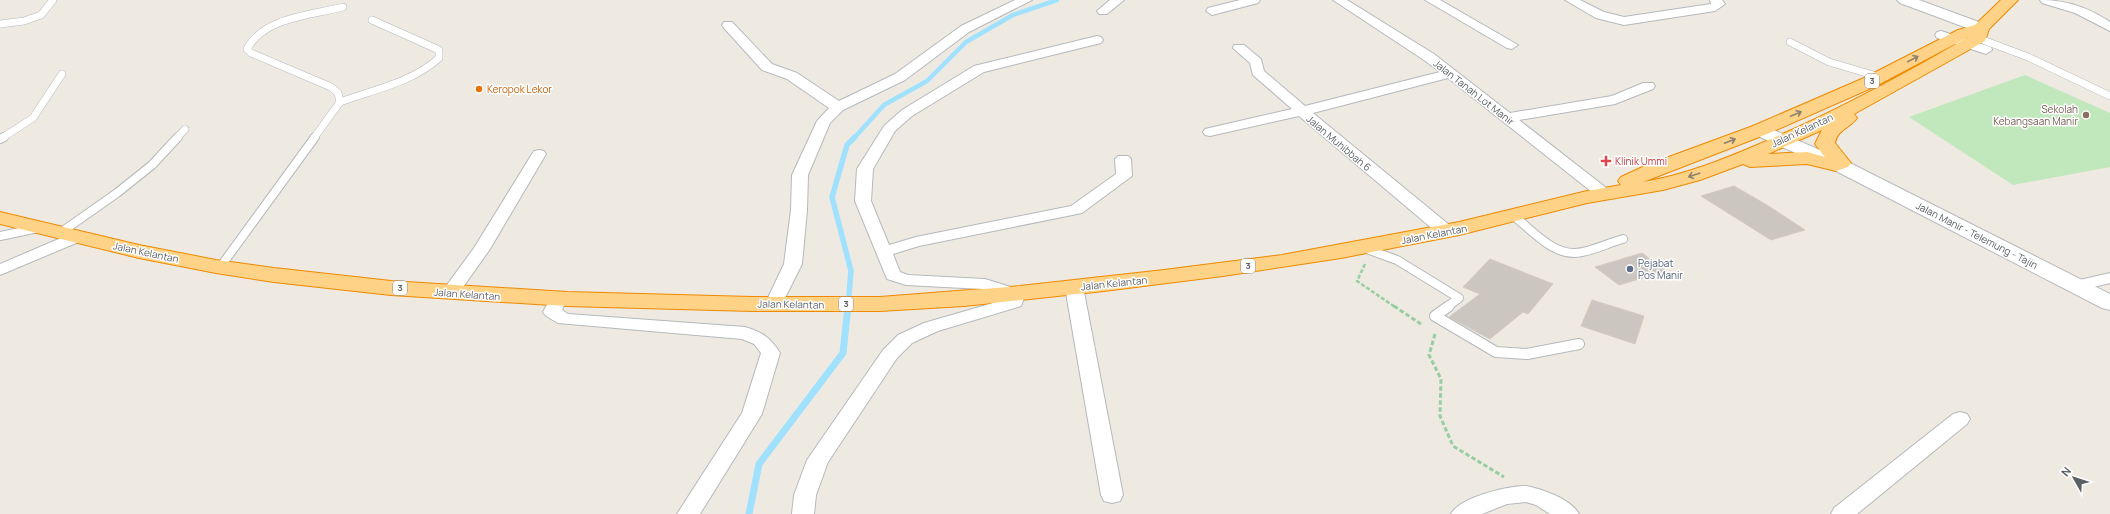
<svg xmlns="http://www.w3.org/2000/svg" width="2110" height="514" viewBox="0 0 2110 514" font-family="Manrope,sans-serif">
<style>
.green{fill:#c1e7bc}
.lines{fill:none;stroke-linecap:round;stroke-linejoin:round}
.stream-far2{stroke:#a0e1ff;stroke-width:4.5}
.stream-far1{stroke:#a0e1ff;stroke-width:5.5}
.stream{stroke:#a0e1ff;stroke-width:7}
.building{fill:#cbc7c0;stroke:#d3cbbf}
.lane-far2-casing{stroke:#b4b9bd;stroke-width:8}
.lane-far1-casing{stroke:#b4b9bd;stroke-width:10}
.lane-casing{stroke:#b4b9bd;stroke-width:12}
.street-casing{stroke:#b4b9bd;stroke-width:2}
.secondary-casing{stroke:#b5babf;stroke-width:2}
.highway-casing{stroke:#ef8900;stroke-width:2}
.path-far1{stroke:#97cea0;stroke-width:2.5;stroke-dasharray:4 2;stroke-linecap:butt}
.path{stroke:#97cea0;stroke-width:3;stroke-dasharray:4.5 2.5;stroke-linecap:butt}
.lane-far2{stroke:#fff;stroke-width:7}
.lane-far1{stroke:#fff;stroke-width:8}
.lane{stroke:#fff;stroke-width:10}
.street{fill:#fff;fill-rule:evenodd}
.secondary{fill:#fff;fill-rule:evenodd}
.highway{fill:#ffd387;fill-rule:evenodd}
.oneway{stroke:#8c826e}
.food-dot{fill:#e8710a;stroke:#fff;stroke-width:1.5}
.education-dot{fill:#8d6e63;stroke:#fff;stroke-width:1.5}
.health-dot{fill:#e0444e;stroke:#fff;stroke-width:1.5}
.service-dot{fill:#5c6f8a;stroke:#fff;stroke-width:1.5}
.labels{text-anchor:middle;stroke-width:3;stroke-linejoin:round;paint-order:stroke}
.shield{fill:#fff;stroke:#8c8f92;stroke-width:1}
.shield-label{font-size:9px;font-weight:bold;fill:#5a5f63}
.food-label{font-size:10px;fill:#c56008;stroke:#fff;text-anchor:start}
.street-label{font-size:10px;fill:#5a5f63;stroke:#fff}
.education-label{font-size:10px;fill:#785e54;stroke:#fff;text-anchor:end}
.health-label{font-size:10px;fill:#be3a42;stroke:#fff;text-anchor:start}
.service-label{font-size:10px;fill:#4e5e75;stroke:#fff;text-anchor:start}
</style>
<rect width="100%" height="100%" fill="#eeeae1"/>
<path class="green" d="M2025 75 2110 113V167L2013 185 1909 117Z"/>
<g class="lines">
<path class="stream-far2" d="M854 138 884 105 927 81 966 42 1013 15 1057 0"/>
<path class="stream-far1" d="M848 307 851 271 832 197 847 145 855 137"/>
<path class="stream" d="M749 514 759 464 843 353 848 306"/>
</g>
<g class="building">
<path d="M1734 186 1767 205 1805 230 1771 240 1701 196Z"/>
<path d="M1642 253 1666 271 1619 285 1595 267Z"/>
<path d="M1490 259 1553 284 1528 314 1523 312 1490 339 1449 317 1480 294 1463 287Z"/>
<path d="M1592 300 1644 316 1635 344 1581 326Z"/>
</g>
<g class="lines">
<g class="lane-far2-casing">
<g id="lane-far2">
<path d="M0 24 24 21 41 15 53 0"/>
<path d="M1975 37 2028 57 2110 96"/>
<path d="M1790 42 1829 62 1880 77"/>
<path d="M340 102C373 90 413 82 439 58V50L372 20"/>
<path d="M2 138 33 118 62 74"/>
<path d="M177 138 185 129"/>
<path d="M314 138 340 102 338 93 331 87 251 53 247 49C264 17 312 15 343 7"/>
</g>
</g>
<g class="lane-far1-casing">
<g id="lane-far1">
<path d="M0 139 4 137"/>
<path d="M1515 217C1532 230 1552 254 1575 253 1591 252 1608 243 1623 239"/>
<path d="M60 233 117 193 152 165 178 137"/>
<path d="M0 236 38 228"/>
<path d="M1364 248 1397 260 1459 298 1447 307"/>
<path d="M221 266 315 137"/>
</g>
</g>
<g class="lane-casing">
<path id="lane" d="M1449 306 1435 316 1496 352 1527 354 1579 344"/>
</g>
<g class="street-casing">
<g id="street">
<path d="M1015 0H1032L969 32 905 80 843 110 830 123 808 175 807 210 802 264 780 308 774 310 768 308 765 304 784 264 791 210 792 175 817 121 829 108 787 79 762 70 724 28 722 25 724 22H732L772 64 797 73 839 101 895 74 961 26Z"/>
<path d="M1110 0H1124L1107 14H1099L1097 11Z"/>
<path d="M1240 0H1260L1258 3 1212 15 1206 11 1208 8Z"/>
<path d="M1333 0H1347L1434 54 1510 113 1612 96 1643 83H1653L1655 86 1653 89 1615 104 1519 120 1609 190 1611 193 1609 196H1597L1448 78 1313 113 1453 228 1455 232 1453 236H1441L1299 116 1210 136 1205 135 1203 132 1205 129 1292 109 1253 75 1250 63 1233 48 1234 45H1244L1261 59 1264 71 1305 106 1440 72 1424 60Z"/>
<path d="M1425 0H1440L1518 45 1512 49 1507 48Z"/>
<path d="M1565 0H1580L1604 12 1624 17 1711 4 1710 0H1722L1725 4 1715 11 1624 25 1596 18Z"/>
<path d="M2040 0C2066 0 2088 7 2110 22V31L2075 13 2042 3Z"/>
<path d="M1941 31 1991 47 1992 50 1986 54 1937 38 1935 35 1937 32Z"/>
<path d="M1097 36 1101 37 1103 40 1101 43 984 72 912 116 895 131 873 169 871 201 889 245 916 237 1071 206 1116 174 1115 159 1118 156H1128L1131 159 1132 176 1082 213 919 246 893 254 900 272 908 275 985 279 1014 288 1023 289 1026 293 1021 306 938 331 912 343 897 358 828 462 816 495 814 514H792L794 495 807 460 883 350 898 335 924 323 1007 299 983 289 906 285 887 279 855 201 857 169 884 126 902 110 974 66Z"/>
<path d="M539 150 544 151 546 154 490 249 456 297 450 298 444 297 441 293 474 248 532 154 534 151Z"/>
<path d="M75 232 81 233 83 237 81 241 0 275V264Z"/>
<path d="M2110 273V283L2077 291 2071 290 2068 286 2071 282Z"/>
<path d="M1074 282 1080 283 1083 287 1123 495 1120 501 1112 503 1104 501 1101 495 1065 287 1068 283Z"/>
<path d="M558 293 564 295 567 299 562 310 568 314 745 327C762 332 771 338 780 353L762 414 700 514H677L742 413 761 353 754 344 742 339 558 323 546 316 543 312 552 295Z"/>
<path d="M1960 412 1967 414 1970 419 1967 424 1857 514H1831L1834 508 1953 414Z"/>
<path d="M1526 486C1542 489 1571 499 1579 514H1550L1536 505 1526 502 1507 504 1482 514H1451C1460 497 1507 486 1526 486Z"/>
</g>
</g>
<g class="secondary-casing">
<g id="secondary">
<path d="M1897 0H1919L1987 25 1989 28 1987 31H1975L1900 3Z"/>
<path d="M1760 124 1852 164 2110 294V310L2102 308 1838 172 1753 134 1751 130 1753 126Z"/>
</g>
</g>
<g class="highway-casing">
<path id="highway" d="M2001 0H2018L1989 29 1985 41 1854 114 1857 118C1850 128 1837 130 1835 143L1851 163 1848 167 1836 171 1807 164 1750 167 1743 164 1700 180 1663 190 1587 203 1459 235 1341 258 1223 276 1104 291 964 306 880 311H752L567 306 391 295 274 282 216 273 139 258 0 224V212L139 245 216 260 274 268 391 281 567 292 752 297H880L1020 286 1164 270 1282 255 1459 222 1587 191 1621 185 1618 181 1621 177 1647 165 1753 126 1864 78 1958 30 1975 25ZM1970 36C1903 75 1835 112 1764 142 1725 159 1685 175 1643 182L1767 134 1876 86ZM1822 130 1815 144 1825 157 1807 152 1768 154Z"/>
</g>
<path class="path-far1" d="M1365 264 1357 281 1395 307"/>
<g class="path">
<path d="M1394 306 1421 324"/>
<path d="M1435 334 1429 355 1441 379 1440 416 1453 446 1504 477"/>
</g>
<use href="#lane-far2" class="lane-far2"/>
<use href="#lane-far1" class="lane-far1"/>
<use href="#lane" class="lane"/>
<use href="#street" class="street"/>
<use href="#secondary" class="secondary"/>
<use href="#highway" class="highway"/>
</g>
<defs><path id="oneway-shaft" d="M-6 0H5M1.5-3L5.5 0L1.5 3" fill="none" stroke-width="1.6" stroke-linecap="round" stroke-linejoin="round"/></defs>
<g class="oneway">
<use href="#oneway-shaft" transform="translate(1913 59) rotate(-28)"/>
<use href="#oneway-shaft" transform="translate(1796 114) rotate(-23)"/>
<use href="#oneway-shaft" transform="translate(1730 141) rotate(-21)"/>
<use href="#oneway-shaft" transform="translate(1694 175) rotate(162)"/>
</g>
<circle class="food-dot" cx="479" cy="89" r="4"/>
<circle class="education-dot" cx="2086" cy="115" r="4"/>
<path class="health-dot" d="M1604 155h4v4h4v4h-4v4h-4v-4h-4v-4h4z"/>
<circle class="service-dot" cx="1630" cy="269" r="4"/>
<g class="labels">
<g class="shield">
<rect x="1865" y="74" width="14" height="14" rx="3"/>
<rect x="1241" y="259" width="14" height="14" rx="3"/>
<rect x="393" y="281" width="14" height="14" rx="3"/>
<rect x="839" y="297" width="14" height="14" rx="3"/>
</g>
<g class="shield-label">
<text x="1872" y="84">3</text>
<text x="1248" y="269">3</text>
<text x="400" y="291">3</text>
<text x="846" y="307">3</text>
</g>
<g class="food-label">
<text x="487" y="93">Keropok Lekor</text>
</g>
<g class="street-label">
<text transform="translate(1474 92) rotate(38)" y="4">Jalan Tanah Lot Manir</text>
<text transform="translate(1802 130) rotate(-25)" y="4">Jalan Kelantan</text>
<text transform="translate(1339 143) rotate(40)" y="4">Jalan Muhibbah 6</text>
<text transform="translate(1434 234) rotate(-11)" y="4">Jalan Kelantan</text>
<text transform="translate(1977 235) rotate(27)" y="4">Jalan Manir - Telemung - Tajin</text>
<text transform="translate(146 252) rotate(12)" y="4">Jalan Kelantan</text>
<text transform="translate(1114 283) rotate(-6)" y="4">Jalan Kelantan</text>
<text transform="translate(467 294) rotate(4)" y="4">Jalan Kelantan</text>
<text transform="translate(791 304) rotate(1)" y="4">Jalan Kelantan</text>
</g>
<g class="education-label">
<text x="2078" y="113">Sekolah<tspan x="2078" dy="12">Kebangsaan Manir</tspan></text>
</g>
<g class="health-label">
<text x="1615" y="165">Klinik Ummi</text>
</g>
<g class="service-label">
<text x="1638" y="267">Pejabat<tspan x="1638" dy="12">Pos Manir</tspan></text>
</g>
</g>
<g transform="translate(2074 478) rotate(309)" stroke="#ffffff" stroke-width="3" paint-order="stroke">
<path d="M0-3L7 15L0 10L-7 15Z" fill="#5a5f63"/>
<text y="-6" font-size="11" font-weight="bold" text-anchor="middle" fill="#5a5f63">N</text>
</g>
</svg>
